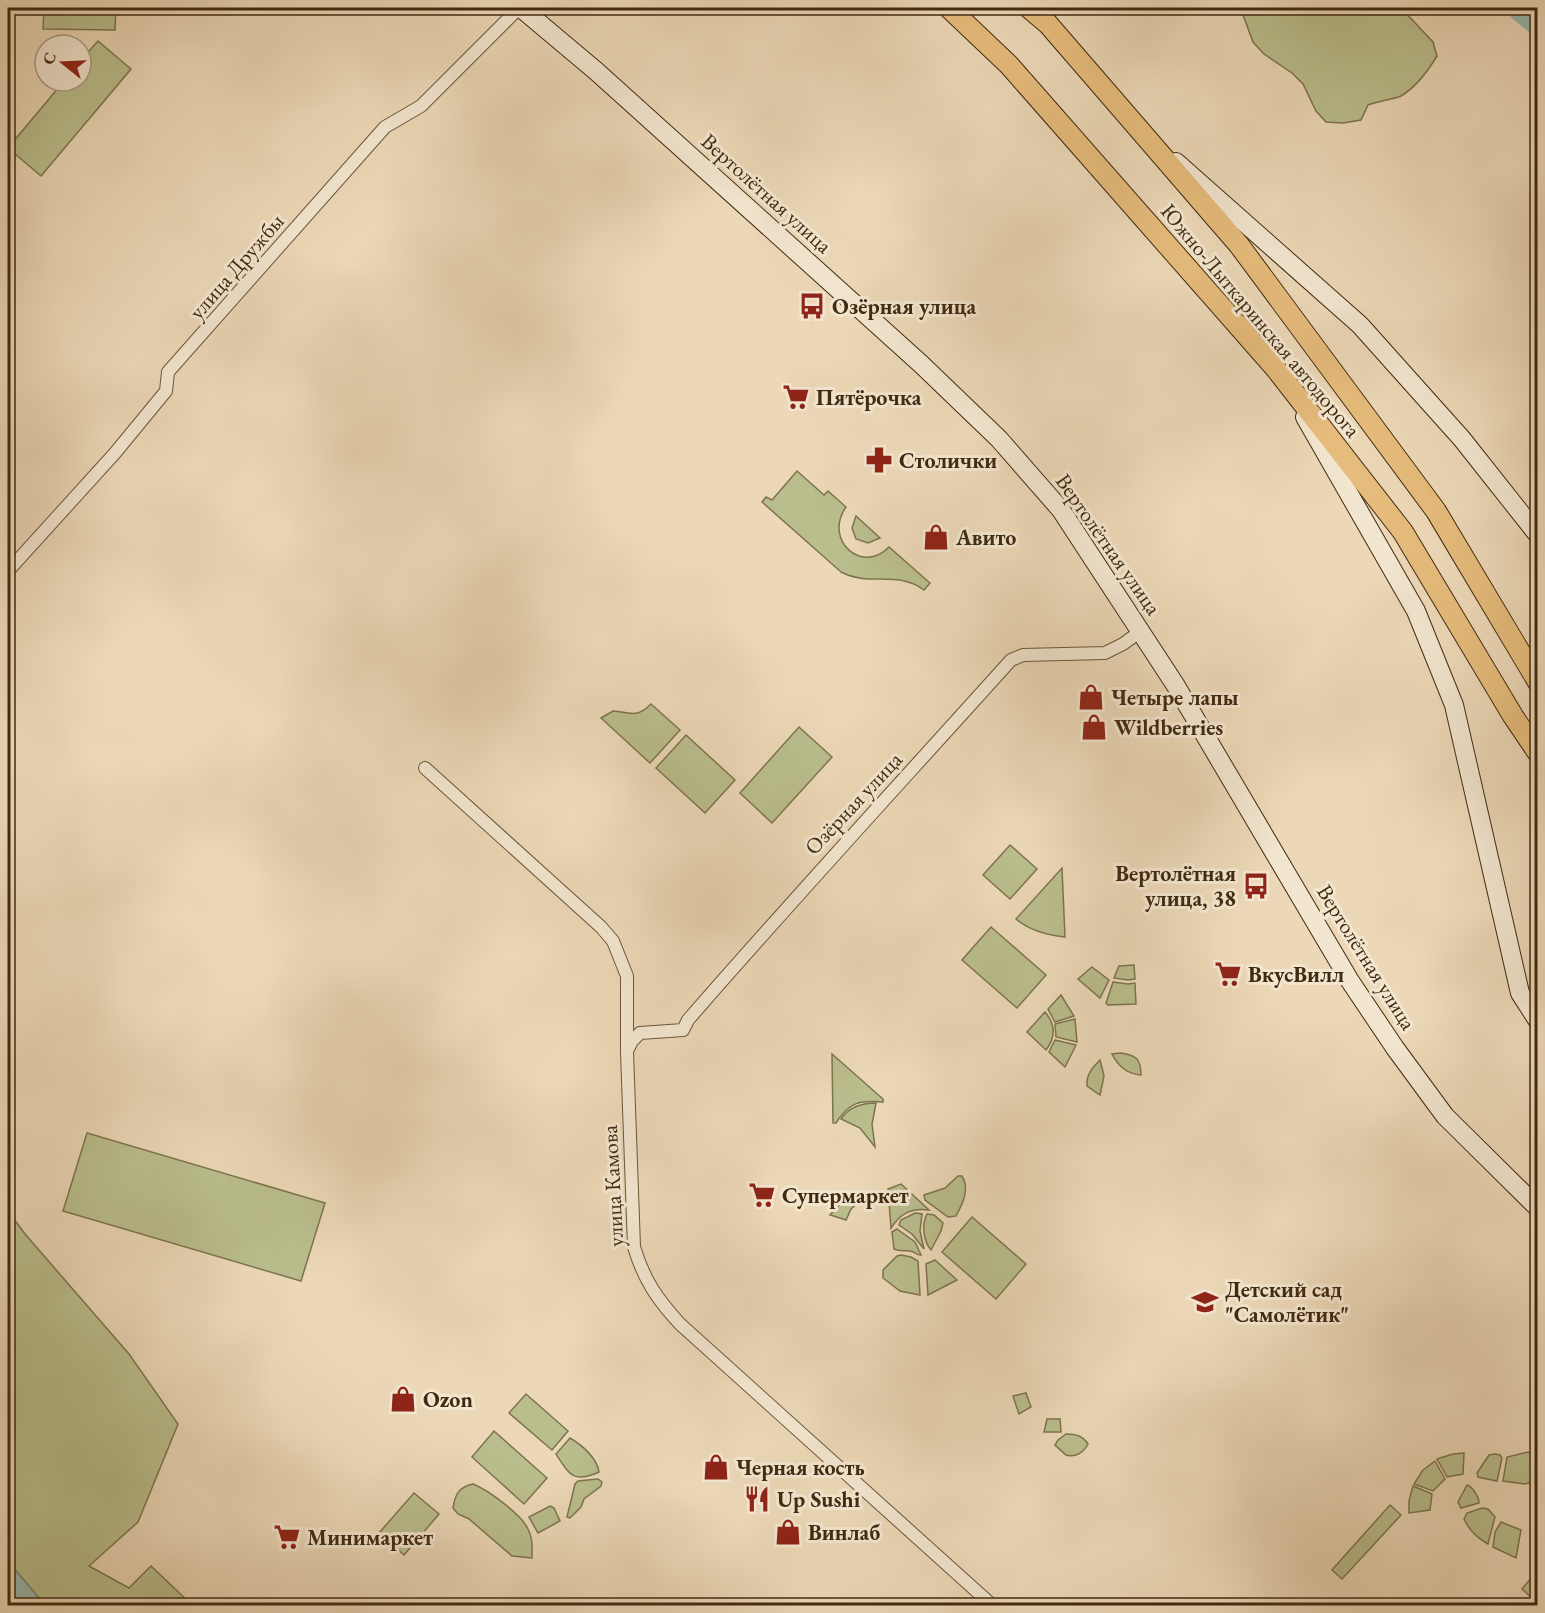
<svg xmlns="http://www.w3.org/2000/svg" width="1545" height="1613" viewBox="0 0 1545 1613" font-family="'EB Garamond',serif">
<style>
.green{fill:#babe8d;stroke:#7d744e;stroke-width:1.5}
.water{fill:#99baaf;stroke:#75806f;stroke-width:1.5}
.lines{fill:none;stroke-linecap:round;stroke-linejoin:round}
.river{stroke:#99baaf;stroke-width:30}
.street-casing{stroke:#6b563a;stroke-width:14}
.secondary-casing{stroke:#402a10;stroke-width:20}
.primary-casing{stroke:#402a10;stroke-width:22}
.street{stroke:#f3e6d0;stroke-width:12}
.secondary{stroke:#f3e6d0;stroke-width:18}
.primary{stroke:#e6bc7c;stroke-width:20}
.labels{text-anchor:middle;stroke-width:6;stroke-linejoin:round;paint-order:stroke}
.street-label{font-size:22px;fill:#402a10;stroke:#f3e6d0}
.poi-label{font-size:22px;font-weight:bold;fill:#402a10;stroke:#f3e6d0;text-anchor:start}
</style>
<rect width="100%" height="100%" fill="#ecd8b7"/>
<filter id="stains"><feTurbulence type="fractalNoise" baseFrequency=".00333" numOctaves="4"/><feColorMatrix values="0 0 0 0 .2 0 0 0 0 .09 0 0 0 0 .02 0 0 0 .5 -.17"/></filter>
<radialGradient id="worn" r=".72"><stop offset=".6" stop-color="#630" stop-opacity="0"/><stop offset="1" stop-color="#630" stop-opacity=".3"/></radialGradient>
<g class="green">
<path d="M44 8H116L115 30 43 29Z"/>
<path d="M1242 8H1401L1433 42 1437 56C1428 71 1416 87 1401 96 1395 99 1377 101 1368 105L1361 120 1343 123 1326 122 1316 111 1303 84 1292 73 1264 54 1253 42 1242 12Z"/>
<path d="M98 41 131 69 41 176 8 148 64 81H81V60Z"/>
<path d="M797 471 824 495 828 491 846 507C823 540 862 575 889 547L930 583 924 590C897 570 870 587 841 572L762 502 766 497 772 500Z"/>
<path d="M856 516 880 538 868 543 856 539 852 528Z"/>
<path d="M651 704 680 730 650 763 601 718 613 711C631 712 636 719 651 704Z"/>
<path d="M799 727 832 757 772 823 740 793Z"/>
<path d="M686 735 735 780 705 813 656 768Z"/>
<path d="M1010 845 1037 869 1010 899 983 875Z"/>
<path d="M1062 868 1065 937C1047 935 1030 931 1016 919Z"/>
<path d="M991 927 1046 975 1017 1008 962 960Z"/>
<path d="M1134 965 1135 979 1128 980 1114 978 1119 966Z"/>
<path d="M1092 967 1109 980 1100 998 1078 979Z"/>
<path d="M1113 982 1128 984 1135 983 1136 1004 1108 1005 1106 1003Z"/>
<path d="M1061 995 1074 1016 1055 1022 1048 1009Z"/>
<path d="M1045 1012C1056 1025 1056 1037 1046 1050L1027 1032Z"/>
<path d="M1075 1019 1077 1042 1056 1037 1055 1024Z"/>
<path d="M1055 1040 1076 1045 1065 1067 1049 1052Z"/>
<path d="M1121 1053C1136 1055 1141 1059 1141 1075 1127 1074 1118 1066 1112 1054Z"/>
<path d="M832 1054 883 1099V1102C860 1100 849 1102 836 1123H833Z"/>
<path d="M1100 1060 1104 1076 1100 1095 1087 1086C1086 1075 1092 1068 1100 1060Z"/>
<path d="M876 1103 872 1124 875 1147 860 1128 841 1119C849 1107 863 1103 876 1103Z"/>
<path d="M87 1133 325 1203 301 1281 63 1211Z"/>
<path d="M958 1176H962C970 1189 963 1203 956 1216L948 1217 925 1200 924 1195 945 1188Z"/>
<path d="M901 1184 929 1210C911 1208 901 1213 891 1228L888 1189Z"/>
<path d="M849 1194 857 1204 851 1209 846 1220 830 1215Z"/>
<path d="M8 1211 25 1234 129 1354 178 1424 138 1522 89 1566 129 1588 151 1566 192 1605H8V1521L12 1523 8 1515Z"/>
<path d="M915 1213 922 1214 920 1231 924 1249 912 1234 899 1225 901 1220Z"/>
<path d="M927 1214 934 1215 943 1223 941 1231 931 1250C924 1242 921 1225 927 1214Z"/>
<path d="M972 1217 1026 1264 996 1299 942 1252Z"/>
<path d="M897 1229 915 1242 921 1255C916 1255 916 1252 910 1251 904 1250 900 1252 894 1249L892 1232Z"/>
<path d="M901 1255 911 1257 918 1261 920 1295 900 1291 883 1278V1270L897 1256Z"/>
<path d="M935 1260 957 1280 928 1295 926 1264Z"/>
<path d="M1026 1393 1031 1407 1019 1414 1013 1396Z"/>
<path d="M526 1394 568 1431 552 1450 509 1413Z"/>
<path d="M1047 1419H1060L1061 1432H1044Z"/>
<path d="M494 1431 547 1478 524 1504 472 1457Z"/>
<path d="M1066 1434C1076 1434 1083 1436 1088 1444 1084 1452 1076 1458 1066 1455L1055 1445 1058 1440Z"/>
<path d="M570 1438C582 1445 597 1458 599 1472 573 1484 569 1474 556 1454Z"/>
<path d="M1528 1452 1532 1454 1536 1481 1525 1484 1503 1481 1507 1457Z"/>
<path d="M1464 1453 1463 1474 1447 1477 1437 1459 1453 1454Z"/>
<path d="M1495 1454 1500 1455 1502 1458 1497 1481 1478 1477 1477 1473 1489 1455Z"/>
<path d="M1435 1461 1445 1479 1433 1491 1414 1484 1423 1470Z"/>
<path d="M598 1479 602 1482 601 1486 584 1499 581 1507 570 1518 567 1517 575 1484 578 1481Z"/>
<path d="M473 1484C488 1490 521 1514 528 1529 533 1538 532 1548 532 1558L512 1556 469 1519 458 1514 453 1508C455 1494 459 1487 473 1484Z"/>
<path d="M1467 1485C1472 1486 1479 1497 1479 1503L1461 1508 1458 1502Z"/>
<path d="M1413 1486 1432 1494 1430 1510 1409 1513V1501Z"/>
<path d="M414 1493 439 1514 404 1555 379 1533Z"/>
<path d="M1390 1505 1401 1515 1342 1579 1332 1570Z"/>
<path d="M550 1506 554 1508 560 1521 538 1533 529 1517Z"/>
<path d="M1482 1508 1488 1509 1495 1517 1488 1544C1477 1538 1469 1530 1464 1519L1467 1513Z"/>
<path d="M1501 1522 1521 1530 1516 1558 1493 1547 1495 1532Z"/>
<path d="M1537 1571V1598L1535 1601 1522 1589Z"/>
</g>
<path class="water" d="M8 1561 39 1598 55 1605H8Z"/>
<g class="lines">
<path class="river" d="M1523 8 1538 20"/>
<g class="street-casing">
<g id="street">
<path d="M8 571 115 453 166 391 168 372 385 127 421 106 519 8"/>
<path d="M425 768 601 927 613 941 627 976V1052L634 1247C644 1280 657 1299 680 1324L993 1606"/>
<path d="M628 1049 632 1041 640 1033 683 1030 688 1020C794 898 903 780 1011 660L1023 655 1105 653 1123 644 1141 631"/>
</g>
</g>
<g class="secondary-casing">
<g id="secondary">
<path d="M521 8 596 71 921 364 999 439 1061 510 1176 686 1350 981 1395 1048 1445 1116 1538 1208"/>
<path d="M1176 162 1360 325 1462 439 1538 535"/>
<path d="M1305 417 1416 611 1454 705 1520 993 1538 1021"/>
</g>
</g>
<g class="primary-casing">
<g id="primary">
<path d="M949 8 1009 65 1276 369 1403 532 1513 716 1538 753"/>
<path d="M1029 8 1048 24 1239 245 1436 511 1538 682"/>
</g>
</g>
<use href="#street" class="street"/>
<use href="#secondary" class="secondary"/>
<use href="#primary" class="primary"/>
</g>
<defs>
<g id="bus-bare" transform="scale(2.07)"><path d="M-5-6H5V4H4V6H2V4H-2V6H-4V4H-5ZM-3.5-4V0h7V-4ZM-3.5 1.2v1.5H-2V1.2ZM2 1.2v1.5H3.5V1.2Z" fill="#8f2418" stroke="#f3e6d0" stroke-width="2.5" paint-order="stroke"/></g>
<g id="supermarket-bare" transform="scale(2.07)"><path d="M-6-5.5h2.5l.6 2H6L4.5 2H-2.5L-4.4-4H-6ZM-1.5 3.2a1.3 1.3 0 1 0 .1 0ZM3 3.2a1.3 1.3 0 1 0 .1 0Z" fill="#8f2418" stroke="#f3e6d0" stroke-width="2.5" paint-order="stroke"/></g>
<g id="pharmacy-bare" transform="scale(2.07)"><path d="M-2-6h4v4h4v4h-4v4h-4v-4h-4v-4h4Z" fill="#8f2418" stroke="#f3e6d0" stroke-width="2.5" paint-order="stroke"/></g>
<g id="shop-bare" transform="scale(2.07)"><path d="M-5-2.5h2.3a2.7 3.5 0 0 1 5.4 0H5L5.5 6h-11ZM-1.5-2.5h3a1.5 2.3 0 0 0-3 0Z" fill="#8f2418" stroke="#f3e6d0" stroke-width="2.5" paint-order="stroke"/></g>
<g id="school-bare" transform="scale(2.07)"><path d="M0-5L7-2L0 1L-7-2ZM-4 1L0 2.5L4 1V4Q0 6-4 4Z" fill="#8f2418" stroke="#f3e6d0" stroke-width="2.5" paint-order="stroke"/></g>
<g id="restaurant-bare" transform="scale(2.07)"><path d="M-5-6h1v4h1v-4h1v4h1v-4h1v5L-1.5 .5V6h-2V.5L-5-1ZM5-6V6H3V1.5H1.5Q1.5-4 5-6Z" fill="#8f2418" stroke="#f3e6d0" stroke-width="2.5" paint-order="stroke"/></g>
</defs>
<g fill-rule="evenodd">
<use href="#bus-bare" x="812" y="306"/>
<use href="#supermarket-bare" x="796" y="397"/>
<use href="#pharmacy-bare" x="879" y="460"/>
<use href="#shop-bare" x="936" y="537"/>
<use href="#shop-bare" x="1091" y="697"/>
<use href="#shop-bare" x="1094" y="727"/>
<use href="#bus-bare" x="1256" y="886"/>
<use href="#supermarket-bare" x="1228" y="974"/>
<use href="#supermarket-bare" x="762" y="1195"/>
<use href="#school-bare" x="1205" y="1302"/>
<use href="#shop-bare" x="403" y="1399"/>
<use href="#shop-bare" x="716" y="1467"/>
<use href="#restaurant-bare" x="757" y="1499"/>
<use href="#shop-bare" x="788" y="1532"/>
<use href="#supermarket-bare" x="287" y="1537"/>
</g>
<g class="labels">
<g class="street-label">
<text transform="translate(767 193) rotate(42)" y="8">Вертолётная улица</text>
<text transform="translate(236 266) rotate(-49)" y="8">улица Дружбы</text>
<text transform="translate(1261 320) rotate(50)" y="8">Южно-Лыткаринская автодорога</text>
<text transform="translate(1109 544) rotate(55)" y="8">Вертолётная улица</text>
<text transform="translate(853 803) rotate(-47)" y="8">Озёрная улица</text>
<text transform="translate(1367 957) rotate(58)" y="8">Вертолётная улица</text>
<text transform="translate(612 1186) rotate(-93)" y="8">улица Камова</text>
</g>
<g class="poi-label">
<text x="832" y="314">Озёрная улица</text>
<text x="816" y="405">Пятёрочка</text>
<text x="899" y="468">Столички</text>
<text x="956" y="545">Авито</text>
<text x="1111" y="705">Четыре лапы</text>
<text x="1114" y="735">Wildberries</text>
<text x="1236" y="881" text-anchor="end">Вертолётная<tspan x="1236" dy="25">улица, 38</tspan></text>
<text x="1248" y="982">ВкусВилл</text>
<text x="782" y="1203">Супермаркет</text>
<text x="1225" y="1297">Детский сад<tspan x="1225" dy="25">"Самолётик"</tspan></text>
<text x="423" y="1407">Ozon</text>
<text x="736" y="1475">Черная кость</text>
<text x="777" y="1507">Up Sushi</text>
<text x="808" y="1540">Винлаб</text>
<text x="307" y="1545">Минимаркет</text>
</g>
</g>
<rect width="1545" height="1613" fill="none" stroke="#ecd8b7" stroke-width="30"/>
<rect x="9" y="9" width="1527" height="1595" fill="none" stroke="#402a10" stroke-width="3"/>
<rect x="15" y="15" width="1515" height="1583" fill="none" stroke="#402a10" stroke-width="1.5"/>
<g transform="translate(63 63) rotate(288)"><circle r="28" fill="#f3e6d0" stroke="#ab9b83" stroke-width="1.5"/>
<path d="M0-4.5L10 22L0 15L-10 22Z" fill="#8f2418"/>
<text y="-9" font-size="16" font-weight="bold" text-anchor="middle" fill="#402a10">С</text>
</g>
<rect width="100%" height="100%" filter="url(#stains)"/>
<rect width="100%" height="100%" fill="url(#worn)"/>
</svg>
